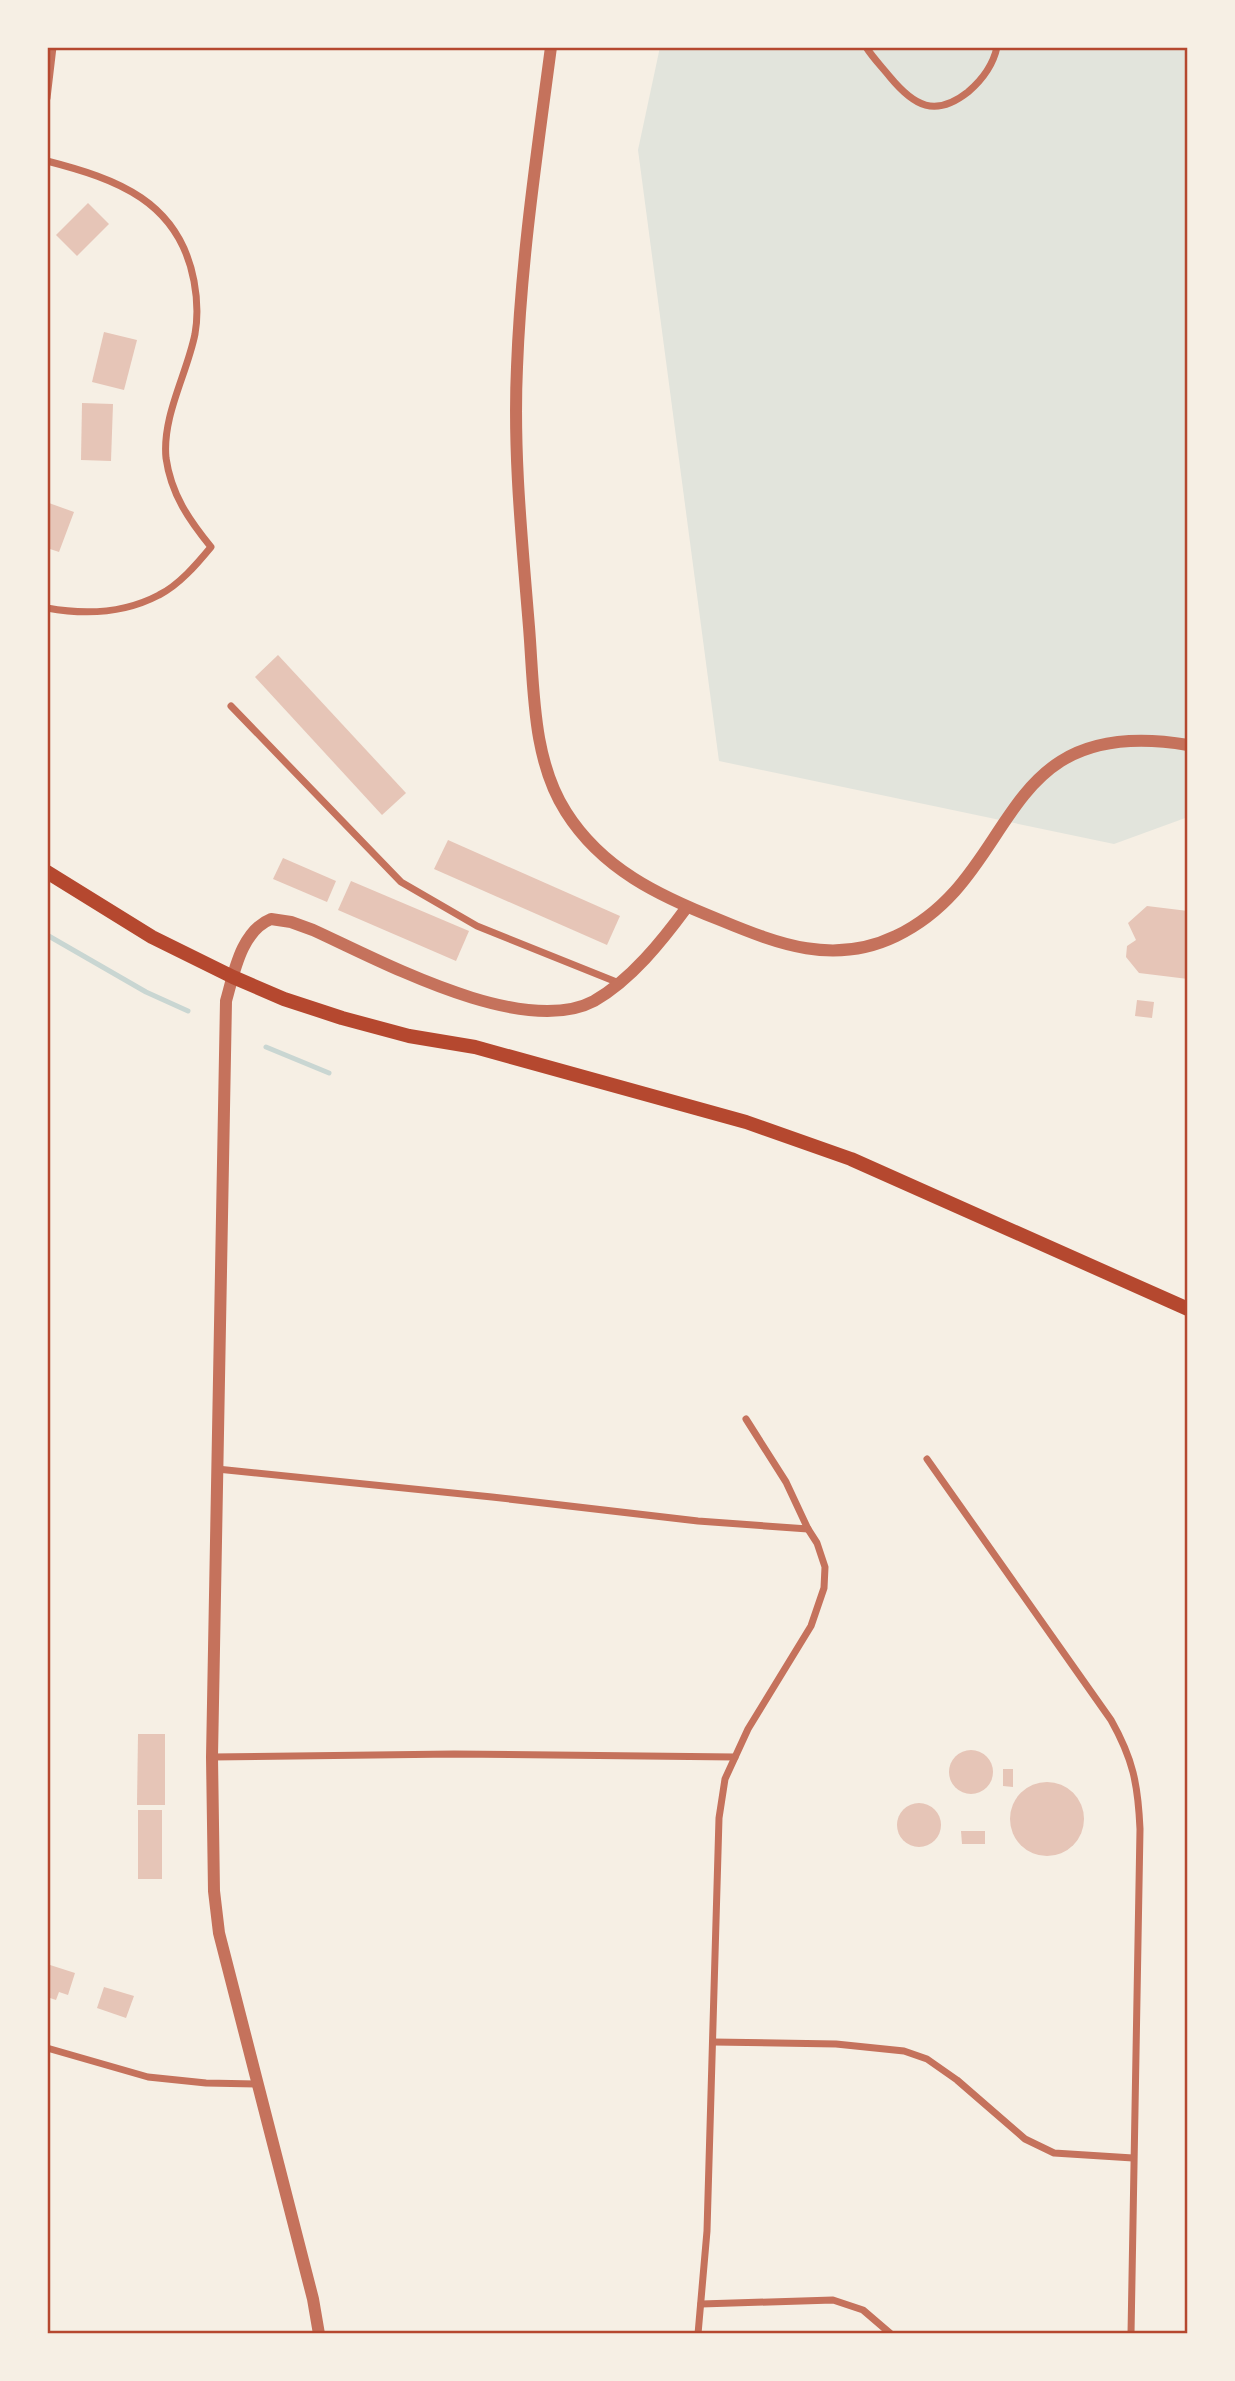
<svg xmlns="http://www.w3.org/2000/svg" width="1235" height="2381" viewBox="0 0 1235 2381" font-family="'Roboto Condensed',sans-serif">
<style>
.green{fill:#e2e4dc}
.lines{fill:none;stroke-linecap:round;stroke-linejoin:round}
.stream{stroke:#c9d6d2;stroke-width:5}
.building{fill:#e6c5b7}
.minor{stroke:#c5725c;stroke-width:7}
.tertiary{stroke:#c5725c;stroke-width:12}
.secondary{stroke:#b5482f;stroke-width:14}
.neatline{fill:none;stroke:#b5482f;stroke-width:2.5}
</style>
<rect width="100%" height="100%" fill="#f6efe4"/>
<path class="green" d="M660 47H1188V817L1114 844 719 761 638 150Z"/>
<g class="lines">
<g class="stream">
<path d="M47 935 146 992 188 1011"/>
<path d="M266 1047 329 1073"/>
</g>
</g>
<g class="building">
<path d="M88 203 109 224 77 256 56 235Z"/>
<path d="M104 332 137 340 124 390 92 382Z"/>
<path d="M82 403 113 404 111 461 81 460Z"/>
<path d="M49 503 74 512 59 552 47 548Z"/>
<path d="M278 655 406 793 382 815 255 677Z"/>
<path d="M448 840 620 916 607 945 434 869Z"/>
<path d="M283 858 336 881 327 902 273 879Z"/>
<path d="M351 881 469 931 456 961 338 910Z"/>
<path d="M1147 906 1188 911V979L1139 973 1126 957 1127 946 1136 940 1128 923Z"/>
<path d="M1137 1000 1154 1002 1152 1018 1135 1016Z"/>
<path d="M138 1734H165V1805H137Z"/>
<circle cx="971" cy="1772" r="22"/>
<path d="M1003 1769H1013V1787L1003 1786Z"/>
<circle cx="1047" cy="1819" r="37"/>
<circle cx="919" cy="1825" r="22"/>
<rect x="138" y="1810" width="24" height="69"/>
<path d="M961 1831H985V1844H962Z"/>
<path d="M47 1964 75 1973 68 1995 59 1992 56 2000 47 1997Z"/>
<path d="M104 1987 134 1996 126 2018 97 2008Z"/>
</g>
<g class="lines">
<g class="minor">
<path d="M866 47C873 58 882 67 890 77 914 106 935 118 968 92 982 80 993 66 997 47"/>
<path d="M47 98 53 47"/>
<path d="M47 161C117 179 179 201 194 281 197 297 198 317 195 334 187 374 162 416 166 458 171 494 189 520 211 547 197 564 179 585 159 595 125 613 85 615 47 608"/>
<path d="M231 706 401 882 477 926 619 983"/>
<path d="M927 1459 1111 1720C1133 1759 1138 1784 1140 1829L1131 2334"/>
<path d="M217 1469 492 1497 698 1521 808 1529"/>
<path d="M212 1757 454 1754 735 1757"/>
<path d="M713 2042 836 2044 904 2051 927 2059 957 2080 1025 2139 1054 2153 1133 2158"/>
<path d="M47 2048 148 2077 206 2083 258 2084"/>
<path d="M701 2304 833 2300 863 2310 891 2334"/>
<path d="M698 2334 707 2231 719 1818 725 1779 748 1729 811 1626 824 1588 825 1567 817 1543 808 1529 786 1482 746 1419"/>
</g>
<g class="tertiary">
<path d="M551 47C537 153 521 260 517 367 513 454 522 540 529 627 534 688 532 759 566 812 602 869 659 896 720 920 778 944 834 966 896 936 1023 875 992 712 1188 745"/>
<path d="M319 2334 313 2299 219 1933 214 1891 212 1757 226 1001C234 973 241 931 271 919L291 922 313 930C379 960 523 1039 594 1001 631 980 662 941 687 907"/>
</g>
<path class="secondary" d="M47 872 152 937 233 977 284 999 342 1018 409 1036 475 1047 746 1122 851 1159 1188 1309"/>
</g>
<rect width="1235" height="2381" fill="none" stroke="#f6efe4" stroke-width="98"/>
<rect x="49" y="49" width="1137" height="2283" class="neatline"/>
</svg>
